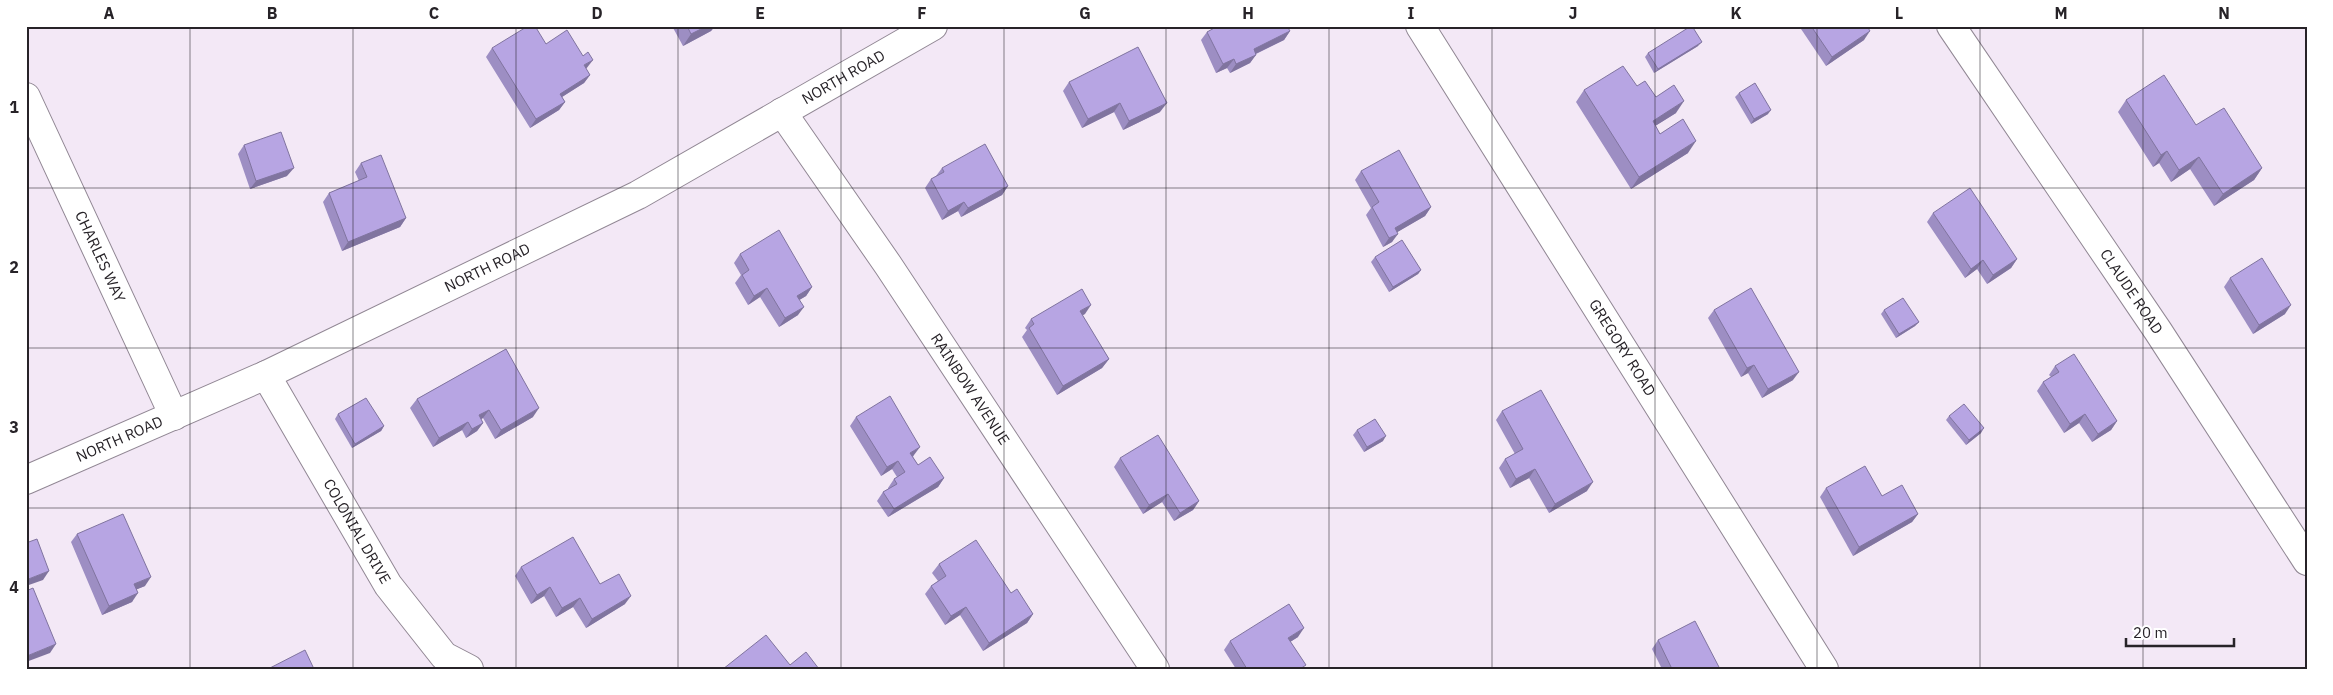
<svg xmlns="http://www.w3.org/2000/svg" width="2333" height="695" viewBox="0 0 2333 695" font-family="'IBM Plex Sans',sans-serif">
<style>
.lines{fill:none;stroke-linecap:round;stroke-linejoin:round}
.minor-casing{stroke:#918794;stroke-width:30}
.major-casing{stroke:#918794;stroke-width:30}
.minor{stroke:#fff;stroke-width:28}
.major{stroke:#fff;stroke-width:28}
.wall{fill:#9d8ec3}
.shaded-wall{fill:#80749f}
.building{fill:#b7a5e3;stroke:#80749f}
.grid{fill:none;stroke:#272328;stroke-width:1;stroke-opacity:0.55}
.labels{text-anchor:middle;stroke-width:5;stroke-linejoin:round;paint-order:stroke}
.street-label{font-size:15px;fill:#272328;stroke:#fff}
.neatline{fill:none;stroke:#272328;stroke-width:2}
.grid-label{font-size:16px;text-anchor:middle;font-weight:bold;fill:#272328}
</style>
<rect width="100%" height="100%" fill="#f3e8f6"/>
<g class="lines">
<g class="minor-casing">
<g id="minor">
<path id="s1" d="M1420 26 1824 669"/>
<path id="s2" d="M1951 26 2158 331 2307 561"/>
<path id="s3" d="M26 97 174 416"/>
<path id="s4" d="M782 112 888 265 1155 669"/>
<path id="s5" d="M266 375 388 585 444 656 469 669"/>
</g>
</g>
<g class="major-casing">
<g id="major">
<path id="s6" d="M26 480 266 375 638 195 933 26"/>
</g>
</g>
<use href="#minor" class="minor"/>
<use href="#major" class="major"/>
</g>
<g class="wall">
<path d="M672 26H715L711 31 683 46Z"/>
<path d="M1799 26H1867L1864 40 1826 66Z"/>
<path d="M1290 31 1284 40 1256 54 1250 63 1230 73 1227 68 1216 73 1201 40 1207 32Z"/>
<path d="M546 44 586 69 590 75 584 83 562 97 565 102 559 110 530 128 486 57 492 48Z"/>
<path d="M1698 46 1654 73 1645 57 1648 53Z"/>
<path d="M1069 82 1160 112 1123 130 1114 112 1082 128 1063 91Z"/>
<path d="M1584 90 1656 97 1676 113 1655 126 1660 134 1688 153 1631 189 1576 102Z"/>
<path d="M1739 93 1768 114 1751 124 1735 97Z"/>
<path d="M2126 100 2196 125 2262 168 2254 180 2214 206 2190 169 2171 182 2159 163 2153 167 2118 112Z"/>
<path d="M244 145 287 176 250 189 238 154Z"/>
<path d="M361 163 406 218 400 227 342 251 323 202 329 193 359 181 355 172Z"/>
<path d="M942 168 1008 186 1002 195 961 217 958 211 942 220 925 188 931 179 936 176Z"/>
<path d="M1361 171 1431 207 1425 216 1397 232 1392 242 1383 247 1366 215 1371 208 1355 180Z"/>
<path d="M1933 213 2017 259 2011 268 1987 284 1977 269 1965 278 1927 222Z"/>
<path d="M740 254 812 287 806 296 799 300 798 315 779 327 760 297 748 305 735 283 741 275 734 263Z"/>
<path d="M1375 257 1421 270 1418 274 1389 292 1371 262Z"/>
<path d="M2230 278 2285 314 2253 334 2224 287Z"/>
<path d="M1714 310 1793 380 1762 398 1748 373 1741 377 1708 318Z"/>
<path d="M1884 310 1919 322 1915 326 1896 338 1881 314Z"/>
<path d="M1085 314 1082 315 1109 359 1102 368 1057 395 1022 337 1027 330 1025 328 1031 319Z"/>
<path d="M506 349 533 417 495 439 483 418 481 419 483 423 477 431 466 438 462 430 433 447 410 408 417 399Z"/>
<path d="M2055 366 2117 421 2111 430 2092 442 2079 423 2064 433 2037 391 2043 382 2051 377 2049 375Z"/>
<path d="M1502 411 1587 491 1549 513 1529 478 1510 488 1499 468 1505 459 1515 454 1496 420Z"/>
<path d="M338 414 384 426 381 431 352 448 335 419Z"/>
<path d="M1949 416 1981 433 1966 445 1946 420Z"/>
<path d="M856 417 914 455 913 457 918 465 944 478 938 487 888 517 877 501 883 492 888 489V488L894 479 897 477 892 469 881 476 850 426Z"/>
<path d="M1357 430 1383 441 1364 452 1353 435Z"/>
<path d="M1120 458 1199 501 1193 510 1174 521 1162 502 1143 514 1114 467Z"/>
<path d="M1826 488 1882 496 1918 514 1912 522 1853 556 1820 497Z"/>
<path d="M77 534 145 586 137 589 132 602 102 615 71 542Z"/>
<path d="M939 564 1011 593 1033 614 1027 623 983 651 960 615 945 625 925 594 931 586 938 581 932 573Z"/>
<path d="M521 567 600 584 625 604 586 628 573 607 556 617 544 596 531 604 515 576Z"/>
<path d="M1298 637 1290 642 1303 669H1236L1224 650 1230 641Z"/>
<path d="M1658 640 1720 669H1662L1652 649Z"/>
</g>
<g class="shaded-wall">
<path d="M707 26H715L711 31 683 46 691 34Z"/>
<path d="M1290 31 1284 40 1247 58 1254 49Z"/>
<path d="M1870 31 1864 40 1826 66 1832 57Z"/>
<path d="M1702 42 1698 46 1654 73 1658 69Z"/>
<path d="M1256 55 1250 63 1230 73 1236 64Z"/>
<path d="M1234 59 1227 68 1216 73 1223 64Z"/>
<path d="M593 60 586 69 584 65Z"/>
<path d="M590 75 584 83 554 102 560 94Z"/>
<path d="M1684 101 1676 113 1644 133 1653 121Z"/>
<path d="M565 102 559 110 530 128 536 119Z"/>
<path d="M1120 103 1114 112 1082 128 1088 119Z"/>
<path d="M1167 103 1160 112 1123 130 1129 121Z"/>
<path d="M1771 110 1768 114 1751 124 1754 119Z"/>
<path d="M1696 141 1688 153 1631 189 1639 177Z"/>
<path d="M2167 151 2159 163 2153 167 2161 155Z"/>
<path d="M2199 157 2190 169 2171 182 2179 170Z"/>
<path d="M294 168 287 176 250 189 256 181Z"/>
<path d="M2262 168 2254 180 2214 206 2223 194Z"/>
<path d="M1008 186 1002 195 961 217 968 208Z"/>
<path d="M964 202 958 211 942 220 948 211Z"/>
<path d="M1431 207 1425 216 1389 237 1395 228Z"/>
<path d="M406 218 400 227 342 251 348 242Z"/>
<path d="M1398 234 1392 242 1383 247 1389 238Z"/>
<path d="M2017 259 2011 268 1987 284 1993 275Z"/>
<path d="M1983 260 1977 269 1965 278 1971 269Z"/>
<path d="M1421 270 1418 274 1389 292 1393 287Z"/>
<path d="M812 287 806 296 791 305 797 296Z"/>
<path d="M767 288 760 297 748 305 754 296Z"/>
<path d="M1091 305 1085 314 1074 320 1080 311Z"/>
<path d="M2291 305 2285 314 2253 334 2259 325Z"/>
<path d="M804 307 798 315 779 327 785 318Z"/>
<path d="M1919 322 1915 326 1896 338 1899 334Z"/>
<path d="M1109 359 1102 368 1057 395 1063 386Z"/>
<path d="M1754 365 1748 373 1741 377 1747 368Z"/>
<path d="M1799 372 1793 380 1762 398 1768 389Z"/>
<path d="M539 408 533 417 495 439 501 430Z"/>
<path d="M489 410 483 418 473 424 479 415Z"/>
<path d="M2085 414 2079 423 2064 433 2070 424Z"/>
<path d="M2117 421 2111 430 2092 442 2098 434Z"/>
<path d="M468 422 462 430 433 447 439 438Z"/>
<path d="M483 423 477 431 466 438 472 429Z"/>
<path d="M384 426 381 431 352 448 355 444Z"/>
<path d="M1984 428 1981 433 1966 445 1969 440Z"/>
<path d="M1386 436 1383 441 1364 452 1367 447Z"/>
<path d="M920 447 914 455 904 462 910 453Z"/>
<path d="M898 461 892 469 881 476 887 467Z"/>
<path d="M1535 469 1529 478 1510 488 1516 479Z"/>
<path d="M944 478 938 487 888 517 894 509Z"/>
<path d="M1593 482 1587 491 1549 513 1555 504Z"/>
<path d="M1168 494 1162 502 1143 514 1149 505Z"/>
<path d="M1199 501 1193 510 1174 521 1180 513Z"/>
<path d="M1918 514 1912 522 1853 556 1859 547Z"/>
<path d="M49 571 43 580 26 586V580Z"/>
<path d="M151 577 145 586 128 593 134 584Z"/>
<path d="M550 587 544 596 531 604 537 595Z"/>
<path d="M138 593 132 602 102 615 109 606Z"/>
<path d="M631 596 625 604 586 628 592 619Z"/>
<path d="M580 598 573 607 556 617 562 608Z"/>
<path d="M966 607 960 615 945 625 951 616Z"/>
<path d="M1033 614 1027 623 983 651 989 643Z"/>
<path d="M1304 628 1298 637 1282 647 1288 638Z"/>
<path d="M56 644 50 653 26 662 27 656Z"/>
</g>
<g class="building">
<path d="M528 26H535L546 44 567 30 583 56 588 52 593 60 584 65 590 75 560 94 565 102 536 119 492 48Z"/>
<path d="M687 26H707L691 34Z"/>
<path d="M1218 26H1287L1290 31 1254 49 1256 55 1236 64 1234 59 1223 64 1207 32Z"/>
<path d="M1691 26H1692L1702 42 1658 69 1648 53Z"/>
<path d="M1811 26H1867L1870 31 1832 57Z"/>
<path d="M1138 47 1167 103 1129 121 1120 103 1088 119 1069 82Z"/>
<path d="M1623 66 1637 86 1645 81 1656 97 1674 85 1684 101 1653 121 1660 134 1683 119 1696 141 1639 177 1584 90Z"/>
<path d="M2164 75 2196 125 2224 108 2262 168 2223 194 2199 157 2179 170 2167 151 2161 155 2126 100Z"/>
<path d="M1755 83 1771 110 1754 119 1739 93Z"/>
<path d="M281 132 294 168 256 181 244 145Z"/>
<path d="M985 144 1008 186 968 208 964 202 948 211 931 179 944 172 942 168Z"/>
<path d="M1399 150 1431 207 1395 228 1398 234 1389 238 1372 207 1379 202 1361 171Z"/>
<path d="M381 155 406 218 348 242 329 193 367 177 361 163Z"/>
<path d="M1970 188 2017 259 1993 275 1983 260 1971 269 1933 213Z"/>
<path d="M779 230 812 287 797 296 804 307 785 318 767 288 754 296 742 275 749 270 740 254Z"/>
<path d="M1402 240 1421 270 1393 287 1375 257Z"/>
<path d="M2262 258 2291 305 2259 325 2230 278Z"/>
<path d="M1751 288 1799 372 1768 389 1754 365 1747 368 1714 310Z"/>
<path d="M1082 289 1091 305 1080 311 1109 359 1063 386 1029 328 1034 324 1031 319Z"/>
<path d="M1903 298 1919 322 1899 334 1884 310Z"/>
<path d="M506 349 539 408 501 430 489 410 479 415 483 423 472 429 468 422 439 438 417 399Z"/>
<path d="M2074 354 2117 421 2098 434 2085 414 2070 424 2043 382 2059 372 2055 366Z"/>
<path d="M1541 390 1593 482 1555 504 1535 469 1516 479 1505 459 1523 449 1502 411Z"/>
<path d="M890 396 920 447 910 453 918 465 930 457 944 478 894 509 883 492 897 484 894 479 905 472 898 461 887 467 856 417Z"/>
<path d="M366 398 384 426 355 444 338 414Z"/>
<path d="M1964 404 1984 428 1969 440 1949 416Z"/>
<path d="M1375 419 1386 436 1367 447 1357 430Z"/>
<path d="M1158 435 1199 501 1180 513 1168 494 1149 505 1120 458Z"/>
<path d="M1865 466 1882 496 1902 485 1918 514 1859 547 1826 488Z"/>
<path d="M123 514 151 577 134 584 138 593 109 606 77 534Z"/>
<path d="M573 537 600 584 619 574 631 596 592 619 580 598 562 608 550 587 537 595 521 567Z"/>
<path d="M37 539 49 571 26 580V543Z"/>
<path d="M976 540 1011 593 1017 589 1033 614 989 643 966 607 951 616 931 586 946 576 939 564Z"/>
<path d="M33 588 56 644 27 656 26 591Z"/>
<path d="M1289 604 1304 628 1288 638 1306 665 1300 669H1247L1230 641Z"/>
<path d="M1695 621 1720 669H1672L1658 640Z"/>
<path d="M766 635 790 665 806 652 819 669H723Z"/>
<path d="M305 650 314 669H268Z"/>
</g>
<path class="grid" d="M190 26V669M353 26V669M516 26V669M678 26V669M841 26V669M1004 26V669M1166 26V669M1329 26V669M1492 26V669M1655 26V669M1817 26V669M1980 26V669M2143 26V669M26 188H2307M26 348H2307M26 508H2307"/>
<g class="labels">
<g class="street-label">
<text dy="5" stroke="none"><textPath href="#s6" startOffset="912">NORTH ROAD</textPath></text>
<text dy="5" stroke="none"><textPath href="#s3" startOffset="176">CHARLES WAY</textPath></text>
<text dy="5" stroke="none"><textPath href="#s6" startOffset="508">NORTH ROAD</textPath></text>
<text dy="5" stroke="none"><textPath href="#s2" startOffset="321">CLAUDE ROAD</textPath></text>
<text dy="5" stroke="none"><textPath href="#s1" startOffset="380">GREGORY ROAD</textPath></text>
<text dy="5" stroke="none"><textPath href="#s4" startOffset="335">RAINBOW AVENUE</textPath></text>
<text dy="5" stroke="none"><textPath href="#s6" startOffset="102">NORTH ROAD</textPath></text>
<text dy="5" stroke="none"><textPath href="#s5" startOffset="181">COLONIAL DRIVE</textPath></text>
</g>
</g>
<rect width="2333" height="695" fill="none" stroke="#ffffff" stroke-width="55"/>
<path d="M2126 638v8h108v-8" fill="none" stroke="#272328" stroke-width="2.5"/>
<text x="2133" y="638" font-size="15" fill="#272328" stroke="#ffffff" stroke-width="4" paint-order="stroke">20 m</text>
<rect x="28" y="28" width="2278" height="640" class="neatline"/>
<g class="grid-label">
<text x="109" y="19">A</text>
<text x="272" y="19">B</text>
<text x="434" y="19">C</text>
<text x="597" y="19">D</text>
<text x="760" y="19">E</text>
<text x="922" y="19">F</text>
<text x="1085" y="19">G</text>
<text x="1248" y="19">H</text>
<text x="1411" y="19">I</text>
<text x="1573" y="19">J</text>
<text x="1736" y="19">K</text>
<text x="1899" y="19">L</text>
<text x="2061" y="19">M</text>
<text x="2224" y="19">N</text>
<text x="14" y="113">1</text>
<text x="14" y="273">2</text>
<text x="14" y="433">3</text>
<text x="14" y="593">4</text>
</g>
</svg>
